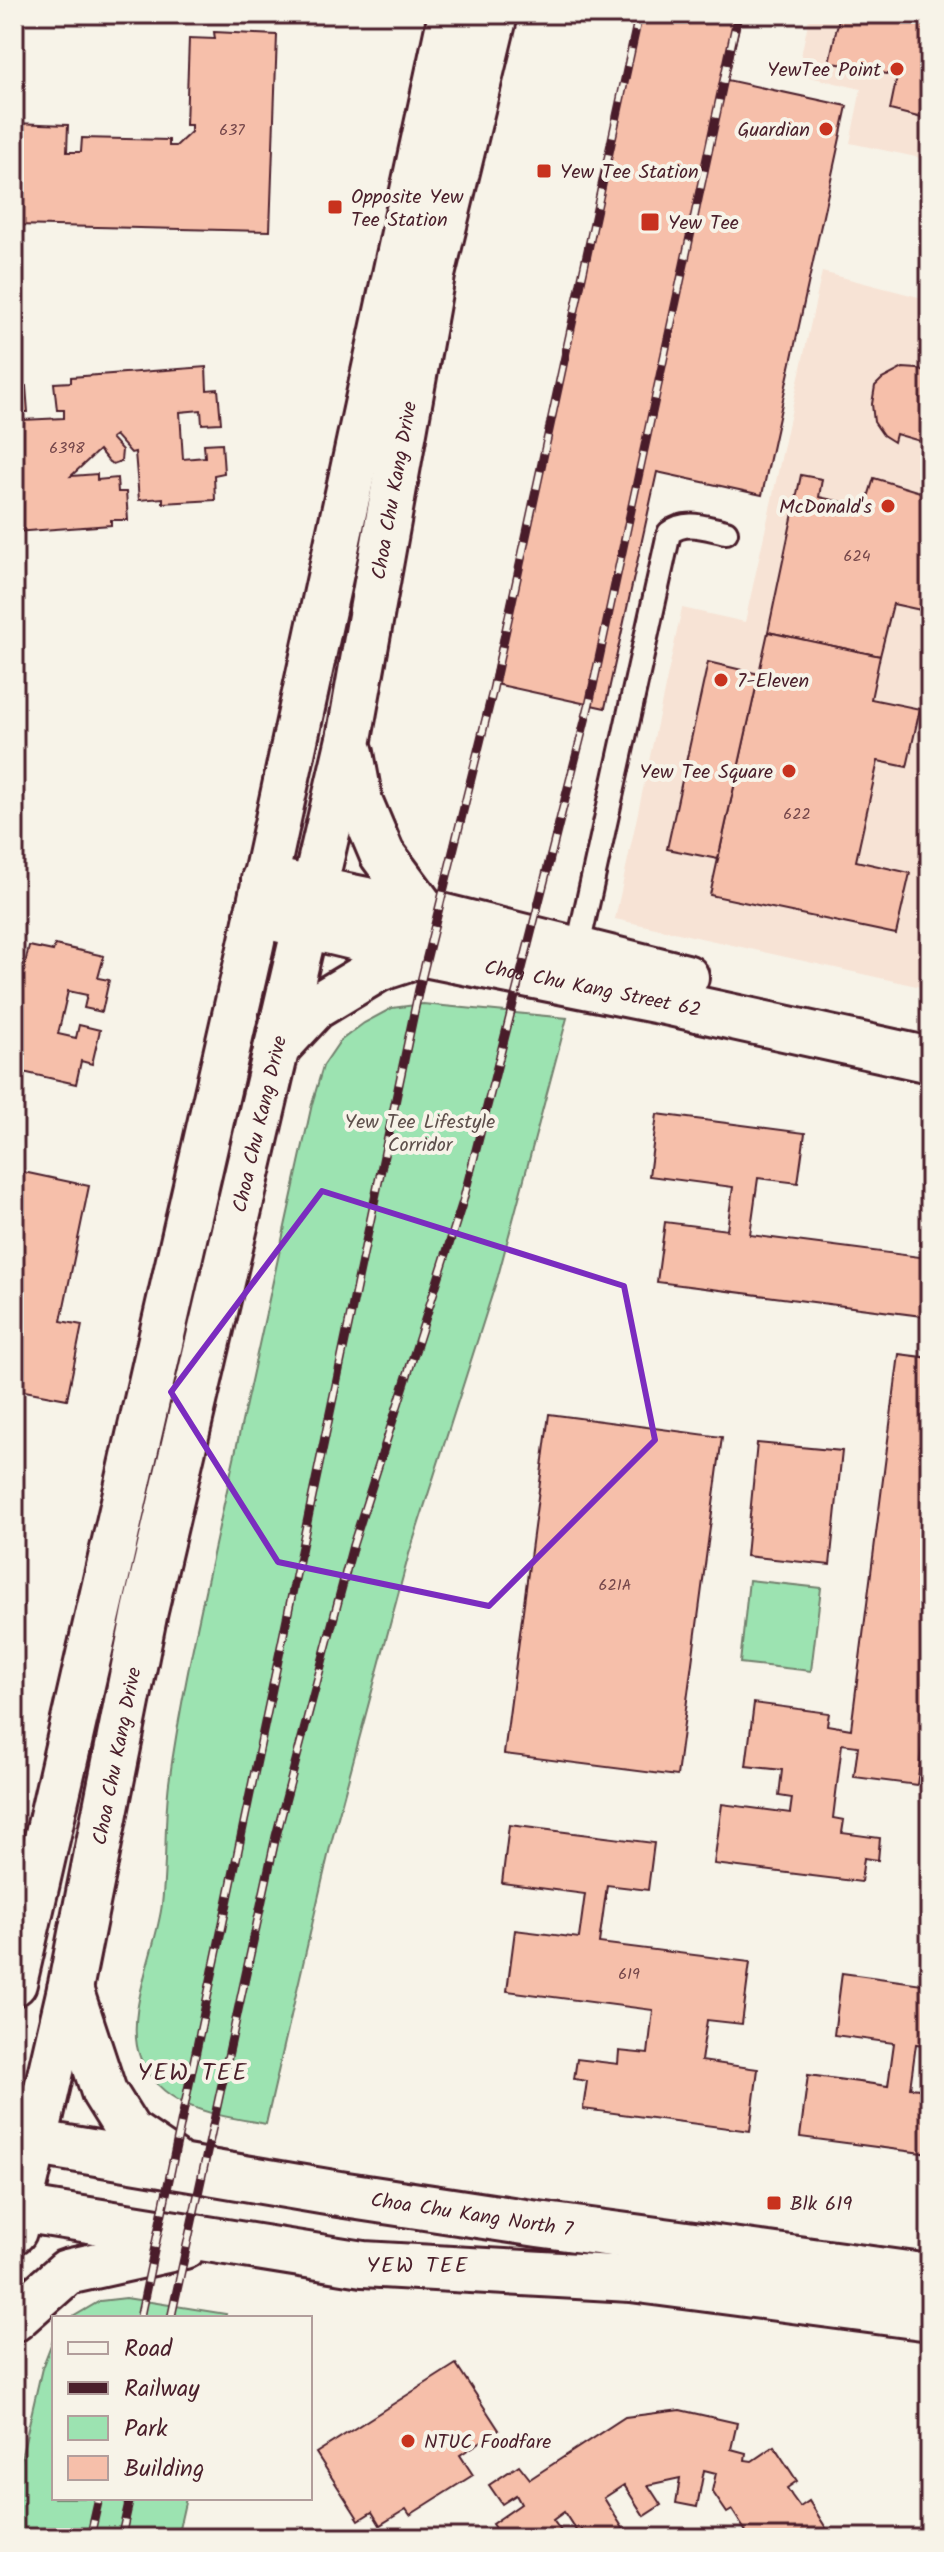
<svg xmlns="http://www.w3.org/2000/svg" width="944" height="2552" viewBox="0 0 944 2552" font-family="Kalam,sans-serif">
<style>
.built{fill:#f7e3d5}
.green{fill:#9ce3b1;stroke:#73816e;stroke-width:2}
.building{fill:#f6bfaa;stroke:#4a1f2b;stroke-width:2}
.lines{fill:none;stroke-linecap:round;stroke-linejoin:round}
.lane-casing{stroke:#4a1f2b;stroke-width:28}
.street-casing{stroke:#4a1f2b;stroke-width:50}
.secondary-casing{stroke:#4a1f2b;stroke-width:50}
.lane{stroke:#f7f3e8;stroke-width:22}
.street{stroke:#f7f3e8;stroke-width:44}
.secondary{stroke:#f7f3e8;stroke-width:44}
.rail-casing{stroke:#4a1f2b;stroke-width:9}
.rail{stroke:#f7f3e8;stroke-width:6;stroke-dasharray:18;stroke-linecap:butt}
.marked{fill:none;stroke:#7b2cbf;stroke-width:6;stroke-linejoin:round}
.poi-dot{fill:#c8321e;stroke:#f7f3e8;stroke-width:3}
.labels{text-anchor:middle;stroke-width:8;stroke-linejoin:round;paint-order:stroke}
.number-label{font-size:16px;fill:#75474b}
.poi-label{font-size:20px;fill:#4a1f2b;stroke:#f7f3e8;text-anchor:start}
.street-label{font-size:20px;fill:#4a1f2b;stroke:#f7f3e8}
.park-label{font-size:20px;fill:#5e504c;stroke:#f7f3e8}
.neighbourhood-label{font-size:22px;letter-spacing:2px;fill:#4a1f2b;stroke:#f7f3e8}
.quarter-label{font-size:24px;letter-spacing:2px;fill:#4a1f2b;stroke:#f7f3e8}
</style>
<rect width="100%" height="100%" fill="#f7f3e8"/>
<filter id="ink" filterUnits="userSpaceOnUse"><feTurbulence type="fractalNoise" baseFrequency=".0125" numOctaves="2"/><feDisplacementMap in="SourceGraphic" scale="16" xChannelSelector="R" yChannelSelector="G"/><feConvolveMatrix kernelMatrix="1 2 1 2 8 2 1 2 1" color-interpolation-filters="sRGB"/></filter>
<g filter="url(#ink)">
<g class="built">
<path d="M810 14H930V160L850 143 861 89 797 74Z"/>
<path d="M822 272 930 300V989L615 919 682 608 745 622Z"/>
</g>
<g class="green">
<path d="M423 1004 567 1018 498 1276 409 1554 330 1847 266 2124C218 2115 161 2110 140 2057 124 2015 157 1948 162 1904 167 1864 164 1823 169 1783 182 1688 205 1593 225 1499 254 1367 283 1236 312 1104L323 1066 340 1041 364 1023 392 1008Z"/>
<path d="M749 1580 821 1588 811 1671 740 1663Z"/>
<path d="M126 2298 226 2314 225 2318H71L100 2301Z"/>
<path d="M54 2337V2498H186L177 2538H14V2489L42 2368Z"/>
</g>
<g class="building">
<path d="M638 14H742L727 80 847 106 762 495 657 472 605 708 491 683Z"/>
<path d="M840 14H930V120L890 110 897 76 829 62Z"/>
<path d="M214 32 277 35 270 231 14 225V123L68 125 67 152H81L82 138 169 140V146H176L191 132V125H186L189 38 215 39Z"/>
<path d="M206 367 207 390 218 389 221 423 202 424 201 410 180 412 183 459 205 457 204 444 222 443 224 473 214 475 215 500 163 503V498L139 500 135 452 131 453 115 435 111 438 122 450 121 461 113 464 109 462 99 450 71 476 97 474V480L117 478 118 492H126L128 520H111V525L14 532V481L23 480V477L14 472V387L26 386 28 412H21L22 420 64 418V410H57L54 383 71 382V377Z"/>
<path d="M903 368 918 369 930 374V444L896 434 894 442 883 435 874 422 872 404 875 386 882 379Z"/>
<path d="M801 475 822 479 819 497 865 507 874 478 930 495V612L893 604 880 656 768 632Z"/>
<path d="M768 632 880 656 871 699 920 709 907 767 878 761 856 861 910 873 896 934 710 895Z"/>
<path d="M708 662 759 674 718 859 667 849Z"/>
<path d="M14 924 19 925 14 948Z"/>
<path d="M55 945 104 956 98 978 109 980 102 1012 84 1008 87 995 68 991 58 1034 76 1038 79 1025 100 1030 92 1064 81 1061 76 1084 14 1070V990L19 991 29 946 53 951Z"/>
<path d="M657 1114 805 1133 798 1183 758 1178 750 1235 927 1258 930 1237V1317L657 1282 665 1222 727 1230 733 1187 649 1176Z"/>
<path d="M14 1170 89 1186 61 1321 82 1325 67 1399 14 1389Z"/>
<path d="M899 1354 930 1358V1688L917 1785 854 1777 858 1746 842 1744 833 1818 844 1820 842 1833 880 1838 878 1860 864 1858 861 1882 714 1864 722 1804 790 1813 792 1798 779 1796 782 1770 746 1766 754 1703 829 1713 827 1725 851 1729Z"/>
<path d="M549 1414 722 1437 677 1776 504 1754Z"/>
<path d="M757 1443 842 1451 830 1565 746 1556Z"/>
<path d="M509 1825 654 1843 648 1890 607 1885 599 1943 750 1962 742 2024 707 2020 701 2061 758 2069 750 2131 583 2109 587 2081 574 2079 577 2059 618 2064 619 2051 648 2054 653 2010 507 1991 515 1930 579 1938 585 1894 502 1883Z"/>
<path d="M842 1973 930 1985V2046L916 2044 910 2088 930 2090V2154L800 2137 808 2075 888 2086 894 2043 834 2035Z"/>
<path d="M456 2364 499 2430 460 2455 473 2475 410 2515 406 2509 380 2525 372 2512 359 2520 316 2453Z"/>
<path d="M680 2410 737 2423 731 2449 746 2453 745 2460 752 2461 774 2446 797 2481 787 2488 792 2496 800 2507 809 2501 831 2536 750 2538 732 2510 727 2513 712 2491 716 2473 704 2470 697 2507 676 2503 680 2478 648 2485 661 2505 644 2516 624 2485 604 2498 624 2530 612 2538H587L582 2530 577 2532 564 2512 553 2520 566 2538H502L492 2524 521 2504 516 2495 502 2504 489 2485 519 2465 530 2479 625 2417Z"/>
</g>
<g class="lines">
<g class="lane-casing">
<path id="lane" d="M577 951 669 533C686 519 706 528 726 532"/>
</g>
<g class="street-casing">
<g id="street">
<path d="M264 879 425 912 686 977"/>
<path id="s1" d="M257 914 424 954 665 1002 930 1060"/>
</g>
</g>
<g class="secondary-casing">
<g id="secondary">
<path d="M351 753 360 802 382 854 425 912"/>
<path d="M276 1049 315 1007 378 969 424 954"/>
<path d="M14 1983 251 945 451 14"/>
<path d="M70 1989 104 2092 129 2132 172 2161"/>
<path id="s2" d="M14 2139 339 2194 538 2224 930 2277"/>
<path d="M14 2208 363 2264 631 2279 930 2318"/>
<path id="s3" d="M14 2231 70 1989 145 1611 349 739 432 275 495 14"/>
<path d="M14 2319 67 2272 184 2246"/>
</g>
</g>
<use href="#lane" class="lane"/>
<use href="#street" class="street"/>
<use href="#secondary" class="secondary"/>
<g class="rail-casing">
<g id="rail">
<path d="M140 2318 419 989 492 694 639 14"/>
<path d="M171 2318 276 1836 353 1545 463 1201 589 705 738 14"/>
<path d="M90 2538 99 2498"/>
<path d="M121 2538 130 2498"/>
</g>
</g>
<use href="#rail" class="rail"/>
</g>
</g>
<path class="marked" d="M322 1191 624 1286 655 1440 489 1606 278 1562 171 1392Z"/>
<g class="poi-dot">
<circle cx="897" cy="69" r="8"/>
<circle cx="826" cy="129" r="8"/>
<rect x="536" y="163" width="16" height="16" rx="4"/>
<rect x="327" y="199" width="16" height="16" rx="4"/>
<rect x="640" y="212" width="20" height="20" rx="4"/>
<circle cx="888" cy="506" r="8"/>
<circle cx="721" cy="680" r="8"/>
<circle cx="789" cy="771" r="8"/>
<rect x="766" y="2195" width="16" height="16" rx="4"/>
<circle cx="408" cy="2441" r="8"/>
</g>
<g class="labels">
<g class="number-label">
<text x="232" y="135">637</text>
<text x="67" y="453">6398</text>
<text x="857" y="561">624</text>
<text x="797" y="819">622</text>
<text x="615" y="1590">621A</text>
<text x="629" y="1979">619</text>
</g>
<g class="poi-label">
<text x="881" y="76" text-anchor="end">YewTee Point</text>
<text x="810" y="136" text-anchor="end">Guardian</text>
<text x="560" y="178">Yew Tee Station</text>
<text x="351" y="203">Opposite Yew<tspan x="351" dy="23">Tee Station</tspan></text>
<text x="668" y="229">Yew Tee</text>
<text x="872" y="513" text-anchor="end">McDonald's</text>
<text x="737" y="687">7-Eleven</text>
<text x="773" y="778" text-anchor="end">Yew Tee Square</text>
<text x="790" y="2210">Blk 619</text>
<text x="424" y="2448">NTUC Foodfare</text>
</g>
<g class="street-label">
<text dy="7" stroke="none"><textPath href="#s3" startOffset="1782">Choa Chu Kang Drive</textPath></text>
<text dy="7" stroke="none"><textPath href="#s1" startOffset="344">Choa Chu Kang Street 62</textPath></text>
<text dy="7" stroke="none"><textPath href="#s3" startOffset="1134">Choa Chu Kang Drive</textPath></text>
<text dy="7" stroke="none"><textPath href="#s3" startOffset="486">Choa Chu Kang Drive</textPath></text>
<text dy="7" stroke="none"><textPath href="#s2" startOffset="464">Choa Chu Kang North 7</textPath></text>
</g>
<g class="park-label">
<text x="420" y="1128">Yew Tee Lifestyle<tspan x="420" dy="23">Corridor</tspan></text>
</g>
<g class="neighbourhood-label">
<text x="418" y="2272">YEW TEE</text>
</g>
<g class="quarter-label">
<text x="193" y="2080">YEW TEE</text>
</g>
</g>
<rect width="944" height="2552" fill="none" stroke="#f7f3e8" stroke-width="48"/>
<rect x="24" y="24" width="896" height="2504" fill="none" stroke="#4a1f2b" stroke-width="3" filter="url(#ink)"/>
<rect x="52" y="2316" width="260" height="184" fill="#f7f3e8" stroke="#b29e9c" stroke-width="2"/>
<rect x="68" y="2342" width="40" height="12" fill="#f7f3e8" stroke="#b29e9c" stroke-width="2"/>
<text x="124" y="2356" font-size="24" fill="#4a1f2b">Road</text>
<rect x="68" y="2382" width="40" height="12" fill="#4a1f2b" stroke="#b29e9c" stroke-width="2"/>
<text x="124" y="2396" font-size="24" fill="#4a1f2b">Railway</text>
<rect x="68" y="2416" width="40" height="24" fill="#9ce3b1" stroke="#b29e9c" stroke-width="2"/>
<text x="124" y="2436" font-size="24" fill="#4a1f2b">Park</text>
<rect x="68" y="2456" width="40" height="24" fill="#f6bfaa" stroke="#b29e9c" stroke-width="2"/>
<text x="124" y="2476" font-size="24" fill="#4a1f2b">Building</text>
</svg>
